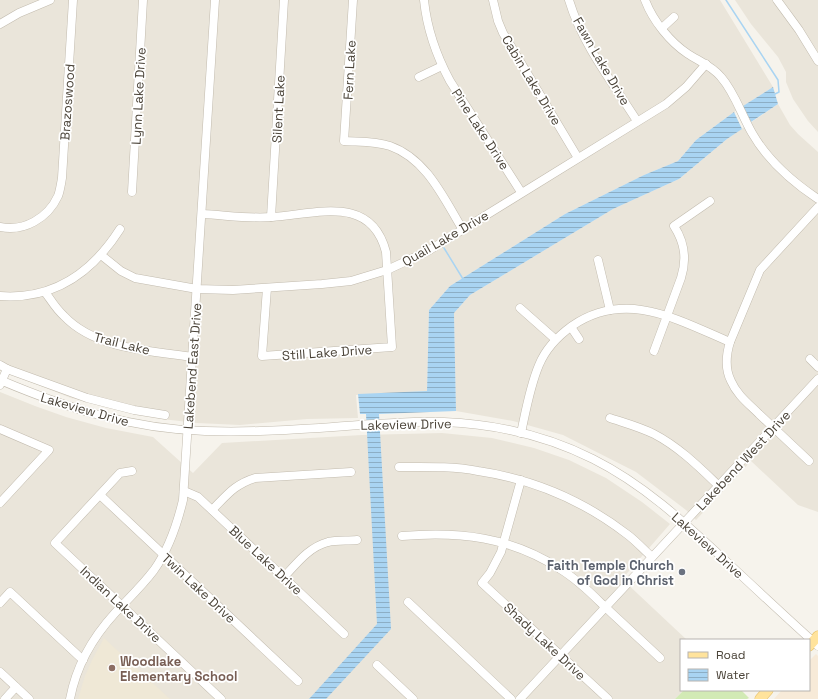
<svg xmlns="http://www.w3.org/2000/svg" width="818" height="699" viewBox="0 0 818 699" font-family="'Space Grotesk',sans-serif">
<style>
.residential{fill:#eae5da}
.commercial{fill:#f7ead8}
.education{fill:#efe8d6}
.green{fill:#d2eab5}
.water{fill:url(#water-rules)}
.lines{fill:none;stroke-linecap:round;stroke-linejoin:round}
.stream{stroke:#a9d4f2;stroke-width:1.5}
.minor-casing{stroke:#c2bbae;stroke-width:9}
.major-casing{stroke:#e6c16a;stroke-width:11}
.minor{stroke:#fff;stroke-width:8}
.major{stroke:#ffe39c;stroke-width:10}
.worship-dot{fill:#6b7280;stroke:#fff;stroke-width:1.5}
.education-dot{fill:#8d6e63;stroke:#fff;stroke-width:1.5}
.labels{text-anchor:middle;stroke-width:3.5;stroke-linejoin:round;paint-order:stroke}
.street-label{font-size:13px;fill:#4b4439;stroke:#fff}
.worship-label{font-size:13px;font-weight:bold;fill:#5b616d;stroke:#fff;text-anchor:end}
.education-label{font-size:13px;font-weight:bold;fill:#785e54;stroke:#fff;text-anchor:start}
</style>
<defs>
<pattern id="water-rules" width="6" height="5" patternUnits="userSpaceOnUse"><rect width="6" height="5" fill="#a9d4f2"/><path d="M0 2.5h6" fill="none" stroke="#8caec5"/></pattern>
</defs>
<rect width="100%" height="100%" fill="#f6f3ec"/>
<g class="residential">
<path d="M0 0H720L773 87 734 112 696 140 678 161 644 175 565 214 450 286 429 310 427 392 356 395 358 418 307 419 240 425 197 423 162 419 71 398 0 370Z"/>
<path d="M735 0H818V132L808 121 793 99 786 82V72L778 57 751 24Z"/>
<path d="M778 104 790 125 798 134 818 152V512L798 505 751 461 696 520 686 510 636 472 563 435 513 421 456 411 454 313 470 295 613 209 679 179 727 139Z"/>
<path d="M0 392 35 406 66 417 106 428 153 437 193 473 222 443 362 435 442 433 492 438 534 448 569 460 606 478 642 502 670 524 622 579 687 640H681V690H684L675 699H0Z"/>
</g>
<path class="commercial" d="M816 654 818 656V699H774L782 690H809V661Z"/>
<path class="education" d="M104 638 170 699H78L85 676 92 660Z"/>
<path class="green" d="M684 690H741L749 698 747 699H675Z"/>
<g class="water">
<path d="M773 87 778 104 751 122 743 106Z"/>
<path d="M734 112 742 129 727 139 679 179 613 209 470 295 454 313 456 411 379 414 391 629 326 699H309L377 624 366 414H360L358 394 427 391 429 310 450 286 565 214 644 175 678 161 696 140Z"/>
</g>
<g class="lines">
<g class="stream">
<path d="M726 0 778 80 779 92 775 94"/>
<path d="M444 248 463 279"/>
</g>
<g class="minor-casing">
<g id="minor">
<path d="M353 0 344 141C360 142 375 141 390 146 427 159 444 199 463 230"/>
<path d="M424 0C427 29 436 55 450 81L521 192"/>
<path d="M493 0 498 21 503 33 578 158"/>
<path d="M569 0C582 44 613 83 637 121"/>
<path d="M645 0C653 21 670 42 688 54 699 61 712 66 721 77 735 93 741 114 752 133 768 161 791 181 818 199"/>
<path d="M777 0 799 30 818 61"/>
<path d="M0 24 19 13 50 0"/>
<path d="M662 28 674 17"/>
<path d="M419 77 442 66"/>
<path d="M132 192 143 0"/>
<path d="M202 214C225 215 249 219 272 217 316 214 371 194 386 252L392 347 262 356 267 288"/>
<path d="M271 217 284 0"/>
<path d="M0 227C24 232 48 218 58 196 60 191 61 184 62 178L73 0"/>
<path d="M101 255 121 271 135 278 197 289 233 290 322 284 351 281 387 270 428 251 666 104 686 87 706 64"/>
<path d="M598 260 610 310"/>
<path d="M45 292C51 300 56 309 64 316 95 349 151 351 193 357"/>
<path d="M0 296C54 300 92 273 120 229"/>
<path d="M520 308 555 339"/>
<path d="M571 327 579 339"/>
<path d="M654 351 681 278C687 259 685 243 674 226L710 201"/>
<path d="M810 359 818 367"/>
<path d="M0 365 7 369 0 385"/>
<path d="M7 369 87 398 134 410 165 415"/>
<path d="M0 380C66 408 132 429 205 431 261 433 317 428 372 424 396 423 420 421 444 422 496 424 547 436 593 459 645 485 686 524 728 563 758 591 788 619 818 646"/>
<path d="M610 418C625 423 640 427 654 434 679 447 699 467 719 486"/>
<path d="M0 429 49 450 0 503"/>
<path d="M521 433C526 410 530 386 539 365 546 348 558 336 572 326 626 289 678 320 730 342"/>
<path d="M809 461C792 445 776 430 759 414 749 404 737 395 731 381 725 369 726 355 730 342L760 270 818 207"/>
<path d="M399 467C425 467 452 466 478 471 532 479 584 501 628 535 636 541 644 550 652 557"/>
<path d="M132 471 120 473 55 543 221 699"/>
<path d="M521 480 501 552 490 573 482 583 608 699"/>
<path d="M184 491 198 497 344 634"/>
<path d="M100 495 298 681"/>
<path d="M212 510C227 495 235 484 255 478L351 472"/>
<path d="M402 536C459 531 511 537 560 569 575 578 589 591 602 604 621 622 641 640 660 658"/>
<path d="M284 577C297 563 309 547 328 542 337 540 347 541 357 540"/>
<path d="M408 602 511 699"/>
<path d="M0 603 10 592 83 660"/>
<path d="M377 665 413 699"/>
<path d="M0 672 29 699"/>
<path d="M5 699 16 687"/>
<path d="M70 699C76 667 93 637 115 613 128 599 142 586 154 570 169 549 177 525 183 500L215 0"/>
<path d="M520 699 818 379"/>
</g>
</g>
<g class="major-casing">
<g id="major">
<path d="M809 646 818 636"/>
<path d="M760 699 768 690"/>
</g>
</g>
<use href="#minor" class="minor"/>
<use href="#major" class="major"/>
</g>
<circle class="worship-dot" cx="682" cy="572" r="4"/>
<circle class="education-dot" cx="112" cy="668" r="4"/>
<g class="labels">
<g class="street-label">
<text transform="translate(602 61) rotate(60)" y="5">Fawn Lake Drive</text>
<text transform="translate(349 70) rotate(-87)" y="5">Fern Lake</text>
<text transform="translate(532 80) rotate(59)" y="5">Cabin Lake Drive</text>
<text transform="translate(138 96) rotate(-87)" y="5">Lynn Lake Drive</text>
<text transform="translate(67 102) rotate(-86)" y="5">Brazoswood</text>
<text transform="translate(278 109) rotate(-87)" y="5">Silent Lake</text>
<text transform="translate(481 129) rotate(57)" y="5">Pine Lake Drive</text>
<text transform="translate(445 238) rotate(-30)" y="5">Quail Lake Drive</text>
<text transform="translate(122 343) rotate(14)" y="5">Trail Lake</text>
<text transform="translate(327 352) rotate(-4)" y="5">Still Lake Drive</text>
<text transform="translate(192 366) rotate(-86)" y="5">Lakebend East Drive</text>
<text transform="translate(85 409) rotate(16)" y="5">Lakeview Drive</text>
<text transform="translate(406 424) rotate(-1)" y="5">Lakeview Drive</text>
<text transform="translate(743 460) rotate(-47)" y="5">Lakebend West Drive</text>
<text transform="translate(708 545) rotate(42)" y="5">Lakeview Drive</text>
<text transform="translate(266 560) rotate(43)" y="5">Blue Lake Drive</text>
<text transform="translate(199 588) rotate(43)" y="5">Twin Lake Drive</text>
<text transform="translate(121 604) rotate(43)" y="5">Indian Lake Drive</text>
<text transform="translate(545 641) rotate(43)" y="5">Shady Lake Drive</text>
</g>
<g class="worship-label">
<text x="674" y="570">Faith Temple Church<tspan x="674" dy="15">of God in Christ</tspan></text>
</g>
<g class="education-label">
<text x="120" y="666">Woodlake<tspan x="120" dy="15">Elementary School</tspan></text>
</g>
</g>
<rect x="680" y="639" width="130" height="52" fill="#ffffff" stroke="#b7b4b0"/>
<rect x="688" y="652" width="20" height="6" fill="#ffe39c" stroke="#b7b4b0"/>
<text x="716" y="659" font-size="12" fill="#4b4439">Road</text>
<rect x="688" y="669" width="20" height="12" fill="url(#water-rules)" stroke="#b7b4b0"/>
<text x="716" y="679" font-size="12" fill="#4b4439">Water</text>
</svg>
